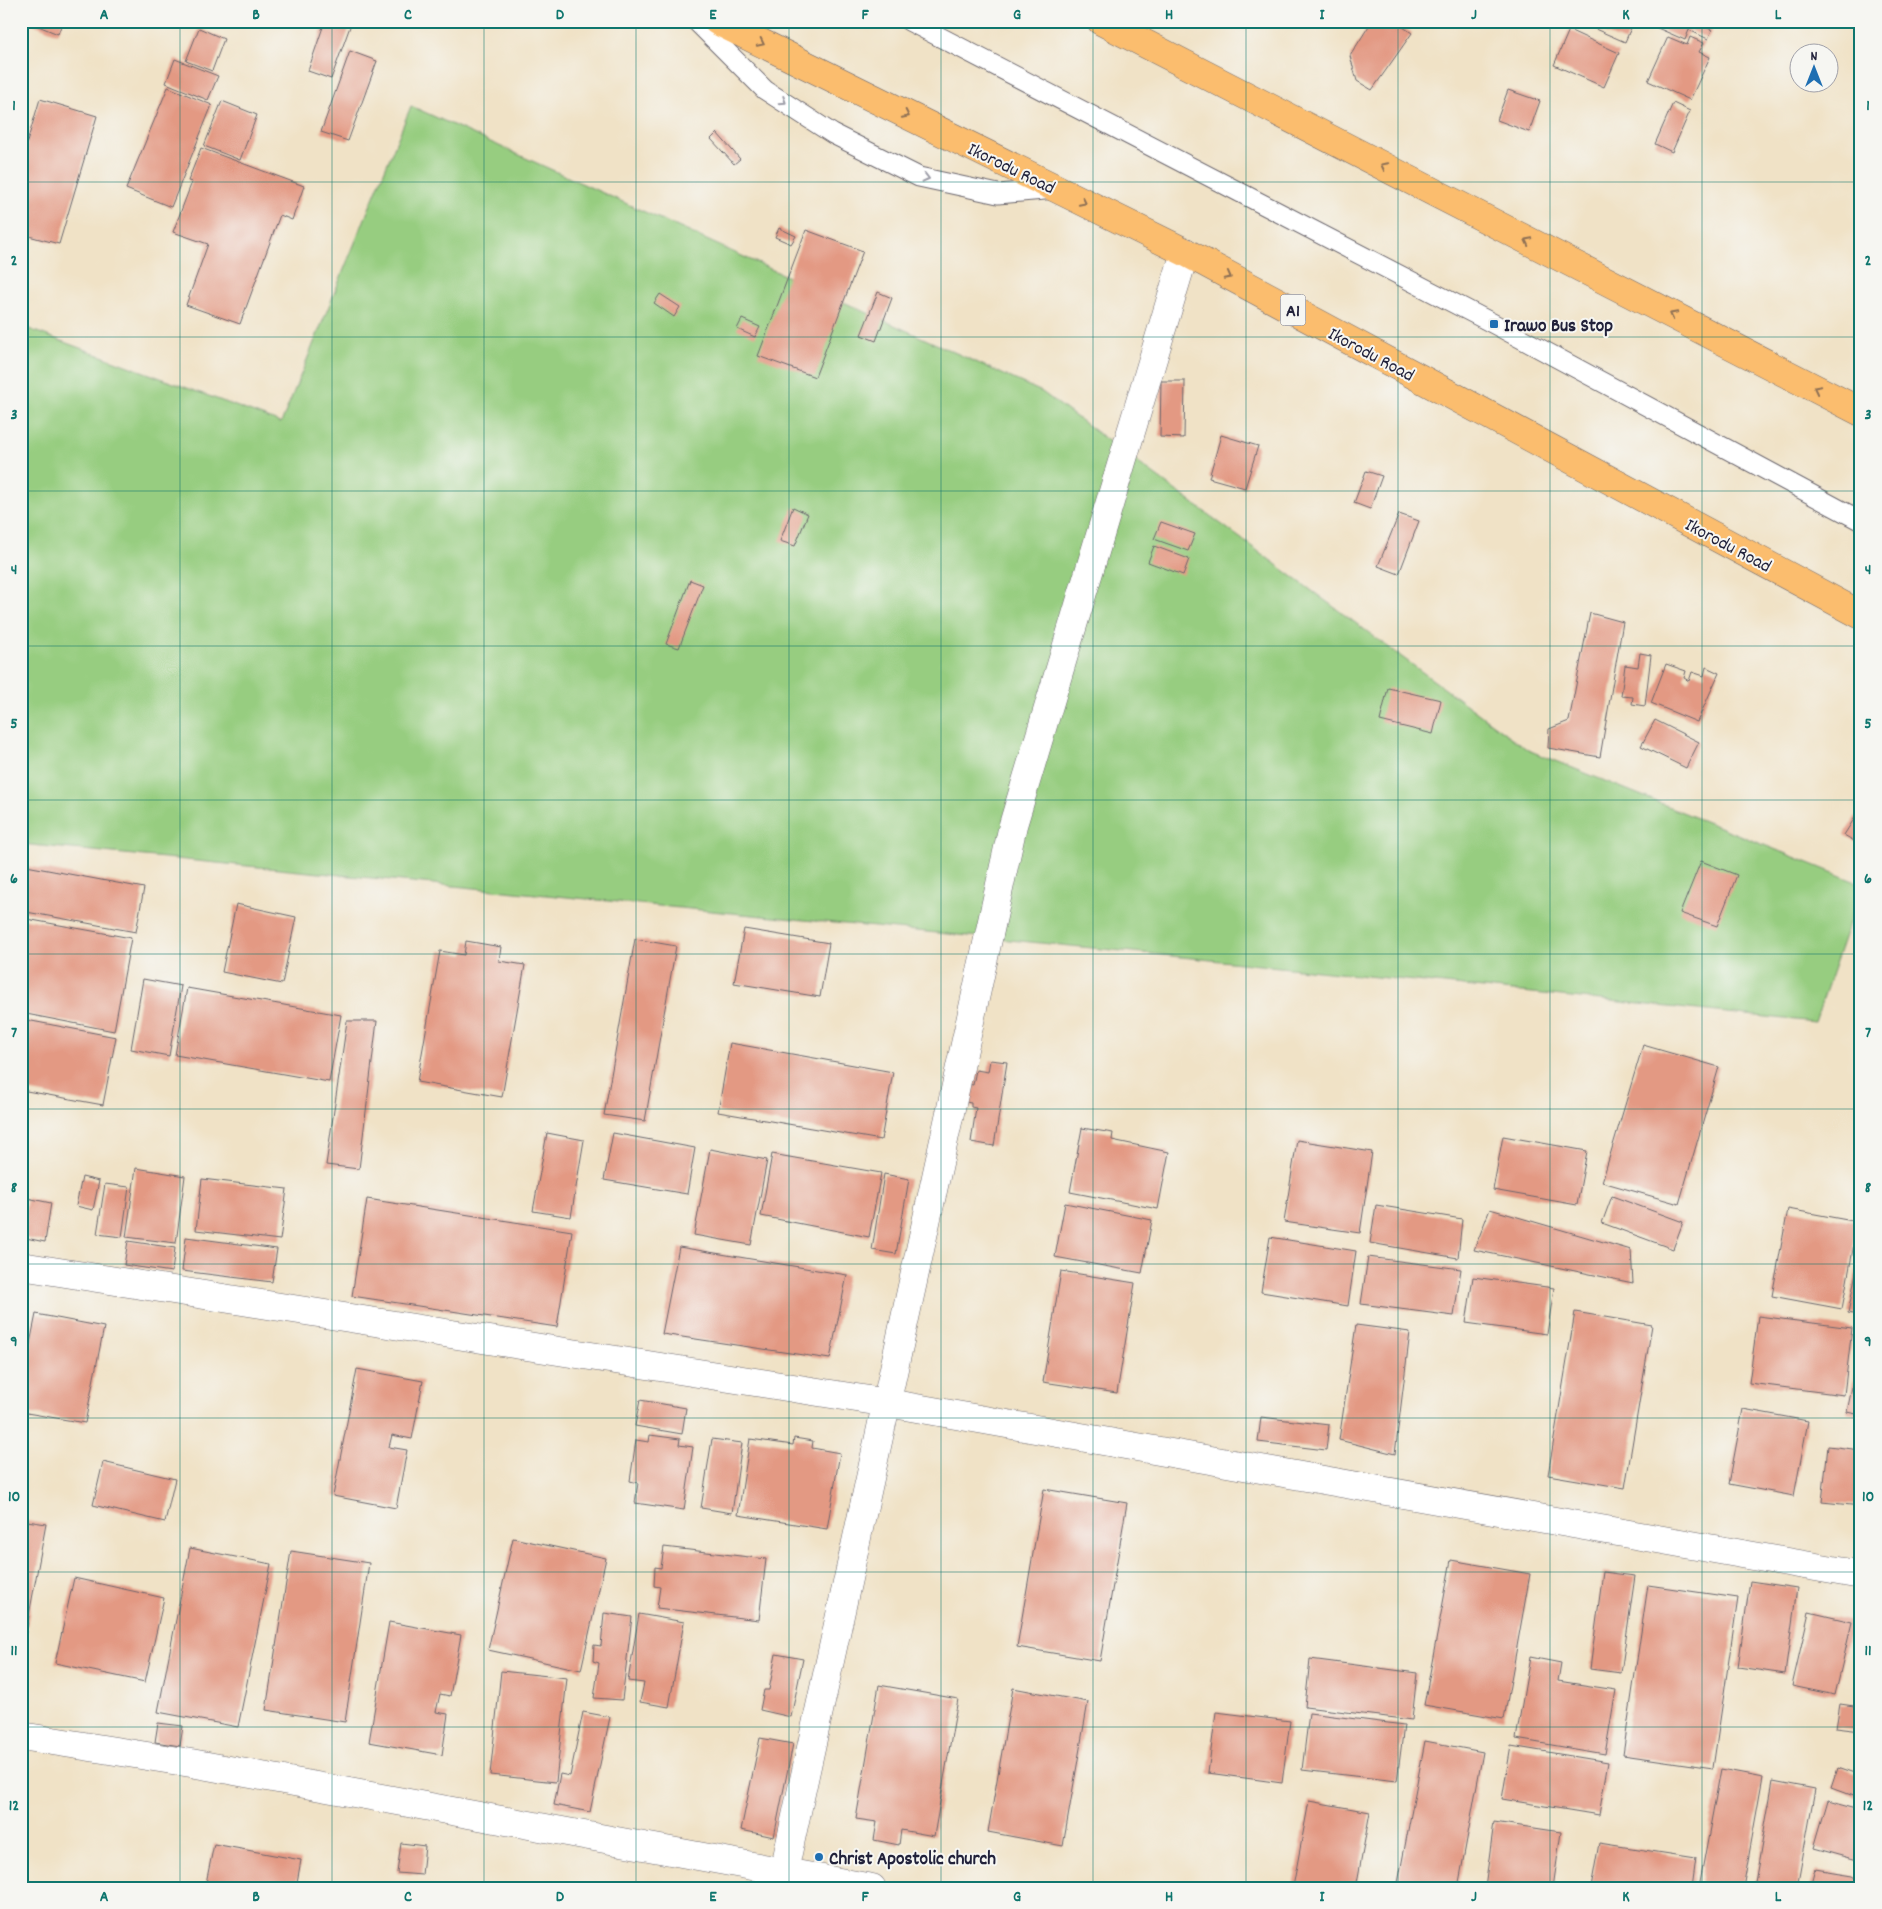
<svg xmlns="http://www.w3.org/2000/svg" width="1882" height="1909" viewBox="0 0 1882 1909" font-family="Dekko,sans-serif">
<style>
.green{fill:#97cd80;stroke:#5c785e}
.building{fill:#e39983}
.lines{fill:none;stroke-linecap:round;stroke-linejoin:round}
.service-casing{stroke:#6a656c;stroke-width:21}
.minor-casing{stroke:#6a656c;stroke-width:29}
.trunk-casing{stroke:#6a656c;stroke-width:29}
.service{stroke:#fff;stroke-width:19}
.minor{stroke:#fff;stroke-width:28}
.trunk{stroke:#fbbd6e;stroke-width:28}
.oneway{stroke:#8e7054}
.oneway2{stroke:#9c9ca7}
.grid{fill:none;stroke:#0f766e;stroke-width:1;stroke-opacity:0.55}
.poi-dot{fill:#1f6fb2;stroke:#f6f6f2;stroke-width:2}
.labels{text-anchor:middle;stroke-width:4;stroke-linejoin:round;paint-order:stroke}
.shield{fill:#f6f6f2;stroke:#626272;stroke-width:1}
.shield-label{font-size:18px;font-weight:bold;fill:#22223b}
.street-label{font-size:19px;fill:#22223b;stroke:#f6f6f2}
.poi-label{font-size:19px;font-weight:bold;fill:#22223b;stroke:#f6f6f2;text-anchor:start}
.neatline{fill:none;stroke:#0f766e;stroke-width:2}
.grid-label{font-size:16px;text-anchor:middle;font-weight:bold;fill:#0f766e}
</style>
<rect width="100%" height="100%" fill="#f6f6f2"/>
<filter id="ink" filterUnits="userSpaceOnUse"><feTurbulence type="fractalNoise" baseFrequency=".02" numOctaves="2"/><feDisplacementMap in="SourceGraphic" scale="10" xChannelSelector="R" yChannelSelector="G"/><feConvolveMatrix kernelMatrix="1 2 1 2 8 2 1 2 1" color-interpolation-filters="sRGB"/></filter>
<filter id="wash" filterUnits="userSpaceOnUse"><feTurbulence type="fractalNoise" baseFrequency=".0096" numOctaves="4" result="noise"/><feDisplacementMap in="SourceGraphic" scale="20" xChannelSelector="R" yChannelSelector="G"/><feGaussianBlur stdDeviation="1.12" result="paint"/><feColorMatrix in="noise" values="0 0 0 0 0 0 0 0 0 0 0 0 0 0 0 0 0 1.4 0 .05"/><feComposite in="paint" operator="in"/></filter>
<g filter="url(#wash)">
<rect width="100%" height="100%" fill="#f0e2c6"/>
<path class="green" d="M411 106 1042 392 1528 750 1861 884V889L1815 1022 1133 952 21 844V326L281 423Z"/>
<g id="blocks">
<g class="building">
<path d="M26 21H63L58 34Z"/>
<path d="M325 21H352L331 79 308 71Z"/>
<path d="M1372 21H1394L1412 33 1372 90 1357 81 1350 56Z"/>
<path d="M1588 21H1634L1625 42 1586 25Z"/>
<path d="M1647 21H1692L1712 30 1708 39 1689 30 1685 40 1646 23Z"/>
<path d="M199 28 224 39 212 71 186 61Z"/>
<path d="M1569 30 1619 53 1604 87 1554 65Z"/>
<path d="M1668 37 1687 45 1690 37 1704 43 1699 52 1710 57 1690 100 1648 81Z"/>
<path d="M350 51 377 61 348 141 321 132Z"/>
<path d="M175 59 218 76 208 100 166 83Z"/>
<path d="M168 87 212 105 171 207 126 189Z"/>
<path d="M1508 90 1540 101 1529 132 1497 120Z"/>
<path d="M40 99 97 116 59 244 21 234V162Z"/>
<path d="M222 101 257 115 240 160 204 146Z"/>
<path d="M1673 103 1690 111 1672 152 1655 144Z"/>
<path d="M717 133 740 159 734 164 711 139Z"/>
<path d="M201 148 304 186 292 220 280 215 240 324 186 305 208 244 173 232 192 182 188 181Z"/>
<path d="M779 228 796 236 791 244 775 237Z"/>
<path d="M806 230 863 251 815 377 758 356Z"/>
<path d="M878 292 892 298 876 341 861 335Z"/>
<path d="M660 294 680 307 674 317 654 303Z"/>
<path d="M742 319 760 327 755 337 737 329Z"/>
<path d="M1161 381H1185L1184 438 1160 437Z"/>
<path d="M1221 435 1258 446 1245 488 1209 478Z"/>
<path d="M1366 471 1382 476 1370 509 1354 503Z"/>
<path d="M793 507 808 514 795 546 780 541Z"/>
<path d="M1399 514 1419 521 1399 574 1378 566Z"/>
<path d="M1161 522 1195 534 1188 551 1154 539Z"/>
<path d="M1154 546 1189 559 1183 575 1148 562Z"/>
<path d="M690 580 703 585 679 648 666 644Z"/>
<path d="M1590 613 1623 622 1600 757 1548 748 1549 729 1569 721Z"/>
<path d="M1640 653 1651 655 1645 706 1632 704 1633 697 1621 696 1625 665 1638 667Z"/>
<path d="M1666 664 1686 671 1684 678 1689 681 1692 672 1704 676 1706 667 1719 673 1697 722 1651 703Z"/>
<path d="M1388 688 1441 700 1433 734 1380 721Z"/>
<path d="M1655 720 1699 742 1686 768 1641 746Z"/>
<path d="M1861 808V845L1844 835Z"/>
<path d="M1701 861 1737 875 1717 926 1680 913Z"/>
<path d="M21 865 144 888 136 932 21 911Z"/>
<path d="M236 904 296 917 282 984 222 972Z"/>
<path d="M21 918 131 938 114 1031 21 1013Z"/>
<path d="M744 929 829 943 820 997 734 983Z"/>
<path d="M635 939 676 946 645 1121 604 1115Z"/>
<path d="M466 941 501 947 499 961 525 965 502 1097 417 1082 440 951 464 955Z"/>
<path d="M143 979 181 986 169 1056 131 1049Z"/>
<path d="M187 988 341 1015 329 1082 175 1055Z"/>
<path d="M21 1019 116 1037 103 1105 21 1090Z"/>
<path d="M347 1021H377L359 1169 326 1165Z"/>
<path d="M730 1043 893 1072 881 1140 718 1112Z"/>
<path d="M1643 1045 1719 1067 1679 1204 1602 1182Z"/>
<path d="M990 1060 1007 1062 994 1146 971 1142 976 1108 971 1107V1103L960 1101 963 1083 973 1085 976 1070 988 1072Z"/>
<path d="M1082 1128 1113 1133 1112 1140 1169 1152 1158 1209 1070 1192Z"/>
<path d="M547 1133 584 1140 571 1217 533 1211Z"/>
<path d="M613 1133 695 1148 687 1194 604 1180Z"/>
<path d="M1503 1136 1587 1151 1577 1205 1493 1190Z"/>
<path d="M1297 1140 1372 1152 1360 1233 1284 1222Z"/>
<path d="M710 1149 767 1160 751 1245 694 1235Z"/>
<path d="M772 1154 881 1173 869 1237 761 1216Z"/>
<path d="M136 1168 185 1176 176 1243 126 1237Z"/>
<path d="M884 1174 909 1179 896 1254 872 1250Z"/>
<path d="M82 1177 99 1181 93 1210 76 1206Z"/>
<path d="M202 1179 287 1189 280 1240 196 1230Z"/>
<path d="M105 1184 129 1187 122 1237 97 1234Z"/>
<path d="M1612 1196 1683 1222 1673 1249 1602 1223Z"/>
<path d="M27 1198 51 1203 45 1242 21 1237Z"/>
<path d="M367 1199 572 1231 557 1327 352 1296Z"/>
<path d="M1065 1203 1152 1220 1142 1273 1055 1257Z"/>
<path d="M1376 1205 1462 1219 1458 1258 1370 1243Z"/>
<path d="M1490 1209 1631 1250 1633 1283 1474 1250Z"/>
<path d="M1788 1209 1858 1222 1842 1309 1772 1296Z"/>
<path d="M186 1237 277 1249 272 1282 182 1271Z"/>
<path d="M1270 1237 1356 1251 1348 1306 1261 1292Z"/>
<path d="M128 1241 175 1248 172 1272 124 1265Z"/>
<path d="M679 1247 847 1275 830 1359 662 1334Z"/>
<path d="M1860 1252H1861V1316L1848 1313Z"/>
<path d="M1368 1257 1461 1269 1454 1316 1361 1304Z"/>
<path d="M1061 1271 1135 1283 1117 1393 1043 1382Z"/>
<path d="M1473 1277 1554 1288 1547 1334 1466 1323Z"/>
<path d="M1575 1312 1652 1325 1625 1488 1548 1475Z"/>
<path d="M36 1314 104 1327 85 1423 21 1412V1388Z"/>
<path d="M1758 1316 1852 1328 1844 1395 1749 1383Z"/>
<path d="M1356 1325 1410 1332 1395 1454 1339 1440Z"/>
<path d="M1860 1347H1861V1415L1847 1412Z"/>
<path d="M357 1369 423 1381 412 1439 392 1435 389 1447 407 1450 396 1508 333 1496Z"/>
<path d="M640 1400 686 1408 682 1434 635 1426Z"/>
<path d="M1743 1409 1808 1421 1794 1496 1729 1484Z"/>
<path d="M1261 1417 1329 1425 1326 1450 1258 1442Z"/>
<path d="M650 1435 680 1439 679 1445 693 1447 684 1510 635 1503 638 1483 630 1481 636 1440 649 1442Z"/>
<path d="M794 1438 813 1441 812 1448 840 1453 827 1529 738 1515 750 1439 793 1445Z"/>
<path d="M712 1439 742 1443 732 1513 701 1508Z"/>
<path d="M1828 1446 1861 1450V1506L1822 1502Z"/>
<path d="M103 1462 175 1479 165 1522 93 1505Z"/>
<path d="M1044 1489 1127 1503 1100 1661 1017 1647Z"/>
<path d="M21 1520 46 1524 22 1653H21Z"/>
<path d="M513 1538 606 1558 581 1670 488 1650Z"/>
<path d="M664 1547 766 1559 759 1620 657 1608 660 1587 654 1586 655 1567 661 1568Z"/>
<path d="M190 1548 271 1564 238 1727 158 1712Z"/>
<path d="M291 1551 369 1563 345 1722 266 1710Z"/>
<path d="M1451 1560 1530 1574 1504 1719 1424 1705Z"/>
<path d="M1603 1572 1635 1576 1621 1673 1590 1669Z"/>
<path d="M74 1578 164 1598 145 1682 55 1663Z"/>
<path d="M1750 1581 1797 1588 1785 1674 1738 1667Z"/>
<path d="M1648 1585 1738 1598 1713 1768 1623 1755Z"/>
<path d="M1809 1612 1852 1622 1835 1695 1792 1686Z"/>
<path d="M604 1613 632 1617 622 1700 594 1698 599 1663 593 1661 594 1645 601 1646Z"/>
<path d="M639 1614 684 1622 669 1707 640 1702 644 1683 628 1681Z"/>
<path d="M389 1622 461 1635 450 1696 440 1694 436 1712 448 1714 442 1755 369 1742Z"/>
<path d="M776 1654 803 1659 791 1717 760 1710 764 1690H769Z"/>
<path d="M1530 1657 1561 1663 1558 1681 1616 1690 1605 1754 1516 1739Z"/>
<path d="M1310 1659 1417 1673 1412 1720 1305 1707Z"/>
<path d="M501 1671 567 1678 556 1782 490 1775Z"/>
<path d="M879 1685 958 1699 934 1836 901 1830 899 1845 874 1840 877 1822 856 1819Z"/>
<path d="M1013 1688 1088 1702 1063 1846 988 1832Z"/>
<path d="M1840 1704 1861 1707V1731L1836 1728Z"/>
<path d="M583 1712 610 1717 590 1812 554 1805 560 1774 570 1776Z"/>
<path d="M1216 1712 1290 1721 1282 1783 1208 1773Z"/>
<path d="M1309 1713 1404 1725 1397 1781 1302 1770Z"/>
<path d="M158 1723 183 1726 180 1746 155 1742Z"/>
<path d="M760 1738 793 1744 774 1837 741 1830Z"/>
<path d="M1425 1741 1483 1752 1458 1888H1397Z"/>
<path d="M1511 1746 1608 1762 1599 1815 1502 1799Z"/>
<path d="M1838 1767 1861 1775V1799L1831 1788Z"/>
<path d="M1721 1769 1763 1777 1743 1888H1699Z"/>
<path d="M1773 1781 1815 1789 1797 1888H1754Z"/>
<path d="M1828 1800 1861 1809V1861L1814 1848Z"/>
<path d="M1309 1801 1370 1812 1356 1888 1293 1887Z"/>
<path d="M1494 1822 1561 1832 1553 1888H1485Z"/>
<path d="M401 1843 425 1846 422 1875 397 1873Z"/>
<path d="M1599 1843 1696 1858 1692 1888H1591Z"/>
<path d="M214 1844 301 1860 296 1888H205Z"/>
<path d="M1816 1869 1853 1875 1861 1880V1888H1811Z"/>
</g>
</g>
</g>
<g filter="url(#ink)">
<use href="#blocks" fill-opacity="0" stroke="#6a656c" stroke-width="1"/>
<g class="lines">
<g class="service-casing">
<g id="service">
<path d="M696 21 765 90 833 134 919 177 998 194 1056 189"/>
<path d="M909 21 1494 324 1861 521"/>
</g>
</g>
<g class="minor-casing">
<g id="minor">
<path d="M21 1266 888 1403 1861 1575"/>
<path d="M21 1736 191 1763 872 1888"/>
<path d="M776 1888 784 1871 1013 825 1185 252"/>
</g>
</g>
<g class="trunk-casing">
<g id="trunk">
<path d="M717 21 1185 252 1861 615"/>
<path d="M1101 21 1861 412"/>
</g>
</g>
<use href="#service" class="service"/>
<use href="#minor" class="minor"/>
<use href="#trunk" class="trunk"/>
</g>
<defs><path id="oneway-chevron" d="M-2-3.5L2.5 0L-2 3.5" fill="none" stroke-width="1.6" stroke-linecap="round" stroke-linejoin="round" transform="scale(1.25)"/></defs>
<g class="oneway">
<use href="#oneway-chevron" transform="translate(761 43) rotate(26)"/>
<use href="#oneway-chevron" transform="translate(906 115) rotate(26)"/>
<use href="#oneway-chevron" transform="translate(1384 166) rotate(-153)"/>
<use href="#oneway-chevron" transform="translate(1083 202) rotate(26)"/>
<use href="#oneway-chevron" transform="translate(1528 241) rotate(-153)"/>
<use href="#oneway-chevron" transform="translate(1228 276) rotate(28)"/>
<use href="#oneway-chevron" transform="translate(1673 315) rotate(-153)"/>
<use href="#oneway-chevron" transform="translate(1817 389) rotate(-153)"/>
</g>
<g class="oneway2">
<use href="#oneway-chevron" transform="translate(783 101) rotate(33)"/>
<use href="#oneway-chevron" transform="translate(926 178) rotate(14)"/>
</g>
</g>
<path class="grid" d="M180 21V1888M332 21V1888M484 21V1888M636 21V1888M789 21V1888M941 21V1888M1093 21V1888M1246 21V1888M1398 21V1888M1550 21V1888M1702 21V1888M21 182H1861M21 337H1861M21 491H1861M21 646H1861M21 800H1861M21 954H1861M21 1109H1861M21 1264H1861M21 1418H1861M21 1572H1861M21 1727H1861"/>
<g class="poi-dot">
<rect x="1489" y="319" width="10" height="10" rx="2.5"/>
<circle cx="819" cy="1857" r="5"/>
</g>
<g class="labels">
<rect class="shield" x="1280.5" y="294.5" width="25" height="31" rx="4"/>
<g class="shield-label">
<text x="1293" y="316">A1</text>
</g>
<g class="street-label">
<text transform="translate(1012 167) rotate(26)" y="7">Ikorodu Road</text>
<text transform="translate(1372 353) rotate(28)" y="7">Ikorodu Road</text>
<text transform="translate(1729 544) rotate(28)" y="7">Ikorodu Road</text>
</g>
<g class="poi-label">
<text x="1504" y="331">Irawo Bus Stop</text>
<text x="829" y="1864">Christ Apostolic church</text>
</g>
</g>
<rect width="1882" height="1909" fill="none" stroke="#f6f6f2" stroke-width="55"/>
<g transform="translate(1814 68)"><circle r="24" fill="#f6f6f2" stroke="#a1a1a9"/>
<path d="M0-4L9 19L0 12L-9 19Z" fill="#1f6fb2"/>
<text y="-8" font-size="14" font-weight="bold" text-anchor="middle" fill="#22223b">N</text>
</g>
<rect x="28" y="28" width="1826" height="1854" class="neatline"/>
<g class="grid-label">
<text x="104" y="19">A</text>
<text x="256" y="19">B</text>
<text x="408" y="19">C</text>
<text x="560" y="19">D</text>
<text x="713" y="19">E</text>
<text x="865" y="19">F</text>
<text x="1017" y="19">G</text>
<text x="1169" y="19">H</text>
<text x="1322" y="19">I</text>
<text x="1474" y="19">J</text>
<text x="1626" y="19">K</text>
<text x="1778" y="19">L</text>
<text x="14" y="110">1</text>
<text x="1868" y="110">1</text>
<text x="14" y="265">2</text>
<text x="1868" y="265">2</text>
<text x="14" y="419">3</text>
<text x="1868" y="419">3</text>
<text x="14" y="574">4</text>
<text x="1868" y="574">4</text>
<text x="14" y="728">5</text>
<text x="1868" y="728">5</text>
<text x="14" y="883">6</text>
<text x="1868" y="883">6</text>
<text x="14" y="1037">7</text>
<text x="1868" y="1037">7</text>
<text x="14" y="1192">8</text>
<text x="1868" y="1192">8</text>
<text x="14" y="1346">9</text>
<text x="1868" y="1346">9</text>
<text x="14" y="1501">10</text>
<text x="1868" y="1501">10</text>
<text x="14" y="1655">11</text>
<text x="1868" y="1655">11</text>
<text x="14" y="1810">12</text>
<text x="1868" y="1810">12</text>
<text x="104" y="1901">A</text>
<text x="256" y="1901">B</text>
<text x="408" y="1901">C</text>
<text x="560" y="1901">D</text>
<text x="713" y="1901">E</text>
<text x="865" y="1901">F</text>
<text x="1017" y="1901">G</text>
<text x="1169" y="1901">H</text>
<text x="1322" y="1901">I</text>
<text x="1474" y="1901">J</text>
<text x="1626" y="1901">K</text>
<text x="1778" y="1901">L</text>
</g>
</svg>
